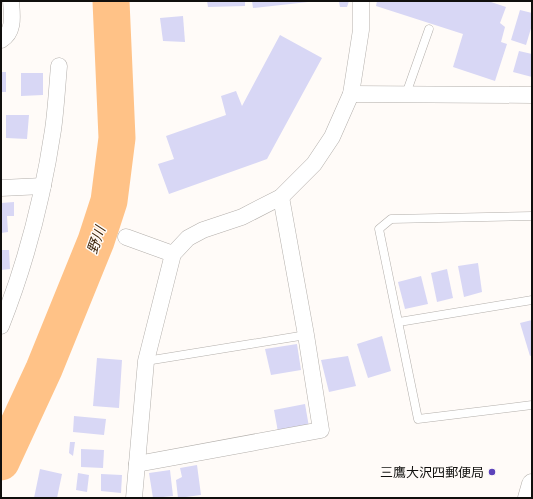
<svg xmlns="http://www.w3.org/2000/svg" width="533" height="499" viewBox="0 0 533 499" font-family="Cabin,'Noto Sans JP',sans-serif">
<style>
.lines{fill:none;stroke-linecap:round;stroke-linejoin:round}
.river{stroke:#ffc287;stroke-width:37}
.building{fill:#d8d7f5}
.service-casing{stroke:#b3afab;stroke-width:9}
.minor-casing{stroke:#b3afab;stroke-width:17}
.tertiary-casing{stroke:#b3afab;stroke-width:21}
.service{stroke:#fff;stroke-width:8}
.minor{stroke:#fff;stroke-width:16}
.tertiary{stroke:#fff;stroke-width:20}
.poi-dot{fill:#5c43bb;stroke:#fffbf8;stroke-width:1.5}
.labels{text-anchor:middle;stroke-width:3;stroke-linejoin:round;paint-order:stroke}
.poi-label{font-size:13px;fill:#100f0d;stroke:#fffbf8;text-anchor:end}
.water-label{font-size:14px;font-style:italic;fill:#41290f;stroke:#fffbf8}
</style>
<rect width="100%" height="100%" fill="#fffbf8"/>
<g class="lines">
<path class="river" d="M1 462 44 369 96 241 109 201 117 138 111 1"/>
</g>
<g class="building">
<path d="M207 1H245V6L208 7Z"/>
<path d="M252 1H308V2L253 8Z"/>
<path d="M336 1H349L347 7H340L339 2H336Z"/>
<path d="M377 1H488L506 7 500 23 505 27 501 42 507 44 495 81 453 67 463 34 376 6Z"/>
<path d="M520 10 532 13V25L526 45 511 40Z"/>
<path d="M183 16 185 42 163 41 160 18Z"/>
<path d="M280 35 322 58 267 159 169 194 158 164 174 159 166 136 226 115 221 96 236 91 242 106Z"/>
<path d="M519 51 532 54V77L513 72Z"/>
<rect x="1" y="72" width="5" height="20"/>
<path d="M21 73H43V95L21 96Z"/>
<path d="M6 115H29L27 139 6 138Z"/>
<path d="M14 202V216H7L8 232 1 233V203Z"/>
<path d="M1 250H9L10 269 1 270Z"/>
<path d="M478 263 482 292 464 297 458 266Z"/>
<path d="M447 269 453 298 437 302 431 273Z"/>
<path d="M421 276 428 304 405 309 398 282Z"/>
<path d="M532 320V355L530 356 520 323Z"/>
<path d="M382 336 391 371 368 378 357 344Z"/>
<path d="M297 344 301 370 271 375 265 349Z"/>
<path d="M348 356 356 386 329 392 321 360Z"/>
<path d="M97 358 122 360 119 408 93 406Z"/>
<path d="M305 404 309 427 278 432 274 410Z"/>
<path d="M74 416 106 419 104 435 73 432Z"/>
<path d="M70 442H75L73 456 69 453Z"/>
<path d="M81 449 104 450 103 468 81 467Z"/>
<path d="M197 465 201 495 178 498 176 480 182 477 180 468Z"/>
<path d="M40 469 62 474 57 498H34Z"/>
<path d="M170 470 173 496 153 498 149 473Z"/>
<path d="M78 473 89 475 87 492 76 490Z"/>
<path d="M101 474 122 475 121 493 101 491Z"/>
</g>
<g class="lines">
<g class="service-casing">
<g id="service">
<path d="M406 94 429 29"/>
<path d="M532 216 391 219 379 229 418 419 532 405"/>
<path d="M399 322 532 300"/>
<path d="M146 361 306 335"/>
</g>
</g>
<g class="minor-casing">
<g id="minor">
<path d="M1 40C15 32 12 15 11 1"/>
<path d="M351 94 532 95"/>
<path d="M1 188 43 186"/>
<path d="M126 237 173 254"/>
<path d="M1 326C26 263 43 197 53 130 56 109 57 88 59 66"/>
<path d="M137 464 321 430 306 335 281 197"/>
<path d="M134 498 146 361 173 254 188 238 203 230 242 217 281 197 314 164 332 137 351 94 361 30V1"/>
</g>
</g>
<g class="tertiary-casing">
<path id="tertiary" d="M528 498 532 484"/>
</g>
<use href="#service" class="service"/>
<use href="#minor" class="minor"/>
<use href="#tertiary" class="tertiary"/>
</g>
<circle class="poi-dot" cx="492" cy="472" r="4"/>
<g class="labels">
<g class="poi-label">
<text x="484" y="477">三鷹大沢四郵便局</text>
</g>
<g class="water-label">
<text transform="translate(96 240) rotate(-71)" y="5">野川</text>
</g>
</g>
<rect width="533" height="499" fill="none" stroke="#100f0d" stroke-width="4"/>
</svg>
